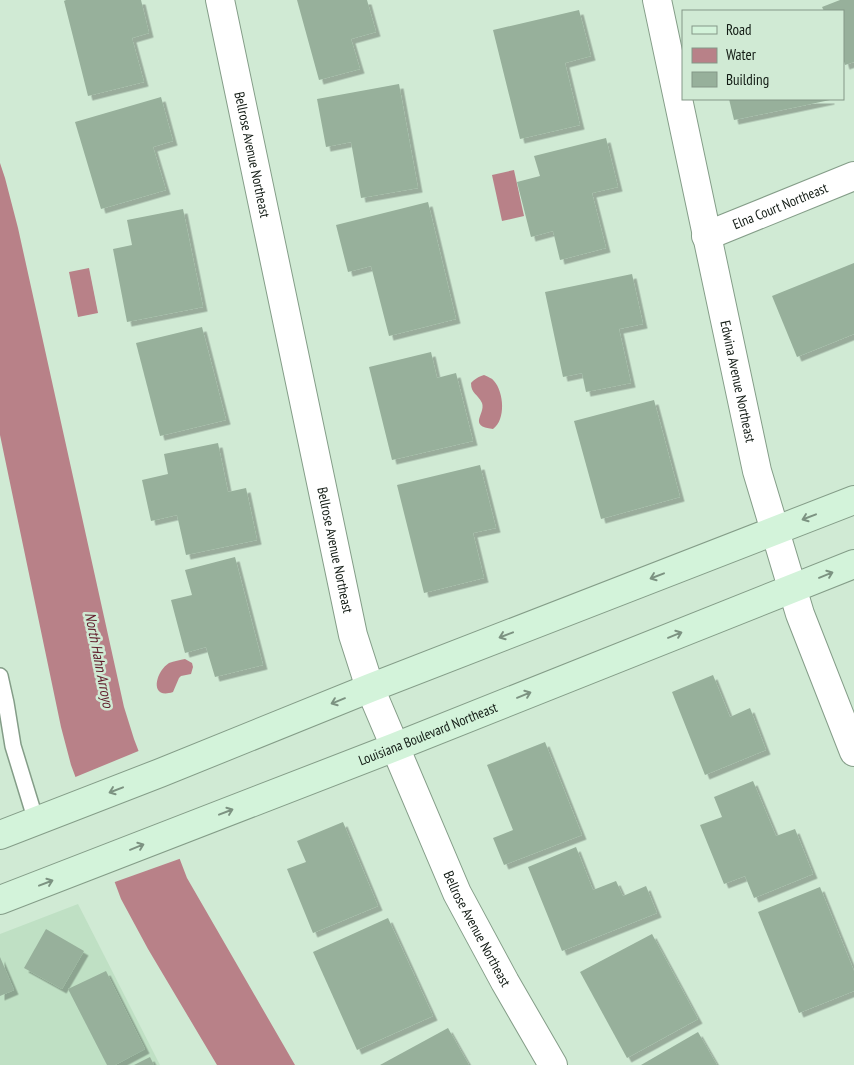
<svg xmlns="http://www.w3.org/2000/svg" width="854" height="1065" viewBox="0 0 854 1065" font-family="'PT Sans Narrow',sans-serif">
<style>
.built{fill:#bfe0c4}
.water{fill:#b88188}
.pier{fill:#d0ead4}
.building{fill:#97b09b;filter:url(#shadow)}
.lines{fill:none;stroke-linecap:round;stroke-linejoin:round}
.lane-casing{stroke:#849d88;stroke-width:18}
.street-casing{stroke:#849d88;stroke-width:30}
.secondary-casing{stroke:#849d88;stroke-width:30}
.lane{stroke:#fff;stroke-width:15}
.street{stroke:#fff;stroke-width:28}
.secondary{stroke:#d3f3da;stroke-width:28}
.oneway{stroke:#7c9281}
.labels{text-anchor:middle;stroke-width:5;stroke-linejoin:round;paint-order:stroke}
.street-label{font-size:14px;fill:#121b14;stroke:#d0ead4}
.water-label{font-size:15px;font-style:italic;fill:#601c2b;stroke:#d0ead4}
</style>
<defs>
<filter id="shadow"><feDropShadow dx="4.5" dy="4.5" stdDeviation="0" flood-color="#0004"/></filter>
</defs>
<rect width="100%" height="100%" fill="#d0ead4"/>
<path class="built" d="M78 904 160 1065H0V934Z"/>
<g class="water">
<path d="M0 163 5 178 18 228 124 707 134 739 187 878 295 1065H217L148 949 121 899 71 765 61 727 0 435Z"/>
<path d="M514 170 524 216 502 221 492 175Z"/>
<path d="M89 268 98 313 78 317 69 272Z"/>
<path d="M484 375C488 377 492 378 494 381 504 392 506 420 493 429 467 426 486 414 482 403 478 394 471 394 471 383 475 379 478 377 484 375Z"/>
<path d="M185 659 192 663 193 667 191 674 181 676 179 678 173 692C149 700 155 672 169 663 174 661 180 660 185 659Z"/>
</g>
<path class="pier" d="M141 750 182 858 112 883 73 778Z"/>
<g class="building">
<path d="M66 0H141L149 33 132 38 144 82 88 96 64 1Z"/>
<path d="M297 0H367L376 32 351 39 360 69 319 80Z"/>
<path d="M840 0H854V62L845 65 843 58V11H824L822 7Z"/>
<path d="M579 10 591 56 565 63 580 125 520 139 493 30Z"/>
<path d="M399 84 418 188 361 198 351 142 326 147 317 99Z"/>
<path d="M161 97 173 141 153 147 166 190 101 209 75 122Z"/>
<path d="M729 99H830V100L734 120Z"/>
<path d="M606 138 618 187 592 193 606 248 560 260 553 231 531 237 517 182 540 176 534 156Z"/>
<path d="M428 202 456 319 389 336 371 266 348 272 336 225Z"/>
<path d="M183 209 203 307 127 322 113 249 132 245 127 220Z"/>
<path d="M854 263V334L797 357 772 296Z"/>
<path d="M632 274 643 324 619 329 631 383 586 392 582 373 563 377 545 292Z"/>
<path d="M202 327 226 420 160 436 136 343Z"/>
<path d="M431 352 437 378 456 373 473 441 392 460 369 367Z"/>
<path d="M654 400 680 497 601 519 574 421Z"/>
<path d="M218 443 228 492 246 488 257 540 186 555 177 515 151 521 142 480 168 474 164 454Z"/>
<path d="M480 465 496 528 473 533 484 578 424 593 397 485Z"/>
<path d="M235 557 263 665 215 677 206 647 185 653 171 600 192 595 185 570Z"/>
<path d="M713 675 730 717 750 708 766 750 705 775 672 692Z"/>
<path d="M545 742 582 835 504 865 493 838 513 830 487 765Z"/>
<path d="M753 781 776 836 795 829 813 874 754 898 745 876 724 884 700 825 722 817 714 797Z"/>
<path d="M343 822 378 906 313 933 287 869 306 862 297 841Z"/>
<path d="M576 847 593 890 616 881 623 896 646 886 657 913 562 951 528 867Z"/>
<path d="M820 887 854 971V991L799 1013 758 912Z"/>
<path d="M388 918 433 1016 357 1050 313 952Z"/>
<path d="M46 929 84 951 62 989 24 968Z"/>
<path d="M652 934 698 1019 627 1058 580 972Z"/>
<path d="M0 957 14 990 0 996Z"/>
<path d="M106 971 145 1049 115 1065H107L68 989Z"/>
<path d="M448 1028 469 1065H380Z"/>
<path d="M698 1032 717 1065H641Z"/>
<path d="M150 1057 154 1065H134Z"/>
</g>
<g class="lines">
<g class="lane-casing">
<path id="lane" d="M0 676 6 703 13 746 36 821"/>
</g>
<g class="street-casing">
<g id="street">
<path id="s1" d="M220 0 353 635 370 688 457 893 505 982 553 1065"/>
<path id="s2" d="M657 0 757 471 800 614 854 752"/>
<path id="s3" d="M706 236 854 176"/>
</g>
</g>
<g class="secondary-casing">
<g id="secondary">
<path d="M0 835 160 773 370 688 854 500"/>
<path id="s4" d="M0 900 395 747 854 564"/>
</g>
</g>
<use href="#lane" class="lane"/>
<use href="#street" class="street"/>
<use href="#secondary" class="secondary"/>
</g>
<defs><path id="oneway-shaft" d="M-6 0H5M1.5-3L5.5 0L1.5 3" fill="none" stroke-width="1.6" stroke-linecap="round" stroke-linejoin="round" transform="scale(1.25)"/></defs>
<g class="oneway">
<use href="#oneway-shaft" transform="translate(809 517) rotate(159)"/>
<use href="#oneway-shaft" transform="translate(826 575) rotate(-22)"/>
<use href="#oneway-shaft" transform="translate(657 576) rotate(159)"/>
<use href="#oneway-shaft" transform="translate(506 635) rotate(159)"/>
<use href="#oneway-shaft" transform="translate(675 635) rotate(-22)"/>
<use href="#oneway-shaft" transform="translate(524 695) rotate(-22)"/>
<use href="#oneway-shaft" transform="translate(338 701) rotate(158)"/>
<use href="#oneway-shaft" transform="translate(116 790) rotate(159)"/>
<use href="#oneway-shaft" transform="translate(226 812) rotate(-21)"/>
<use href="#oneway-shaft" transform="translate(137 847) rotate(-22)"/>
<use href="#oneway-shaft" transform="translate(46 883) rotate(-21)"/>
</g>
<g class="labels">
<g class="street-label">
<text dy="5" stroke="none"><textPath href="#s1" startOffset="158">Bellrose Avenue Northeast</textPath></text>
<text dy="5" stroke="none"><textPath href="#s3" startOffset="80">Elna Court Northeast</textPath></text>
<text dy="5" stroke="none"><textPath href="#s2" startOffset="390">Edwina Avenue Northeast</textPath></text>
<text dy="5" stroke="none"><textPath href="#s1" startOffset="562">Bellrose Avenue Northeast</textPath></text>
<text dy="5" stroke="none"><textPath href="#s4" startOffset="459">Louisiana Boulevard Northeast</textPath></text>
<text dy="5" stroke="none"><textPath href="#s1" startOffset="968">Bellrose Avenue Northeast</textPath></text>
</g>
<g class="water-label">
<text transform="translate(99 660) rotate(79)" y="5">North Hahn Arroyo</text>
</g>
</g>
<rect x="682" y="10" width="162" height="90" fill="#d0ead4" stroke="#849787"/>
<rect x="692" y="26" width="25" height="8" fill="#d3f3da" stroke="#849787"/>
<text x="726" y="35" font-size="15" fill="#121b14">Road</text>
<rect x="692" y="48" width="25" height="15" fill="#b88188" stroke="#849787"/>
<text x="726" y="60" font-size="15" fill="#121b14">Water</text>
<rect x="692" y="72" width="25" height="15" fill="#97b09b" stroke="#849787"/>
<text x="726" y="85" font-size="15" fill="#121b14">Building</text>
</svg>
